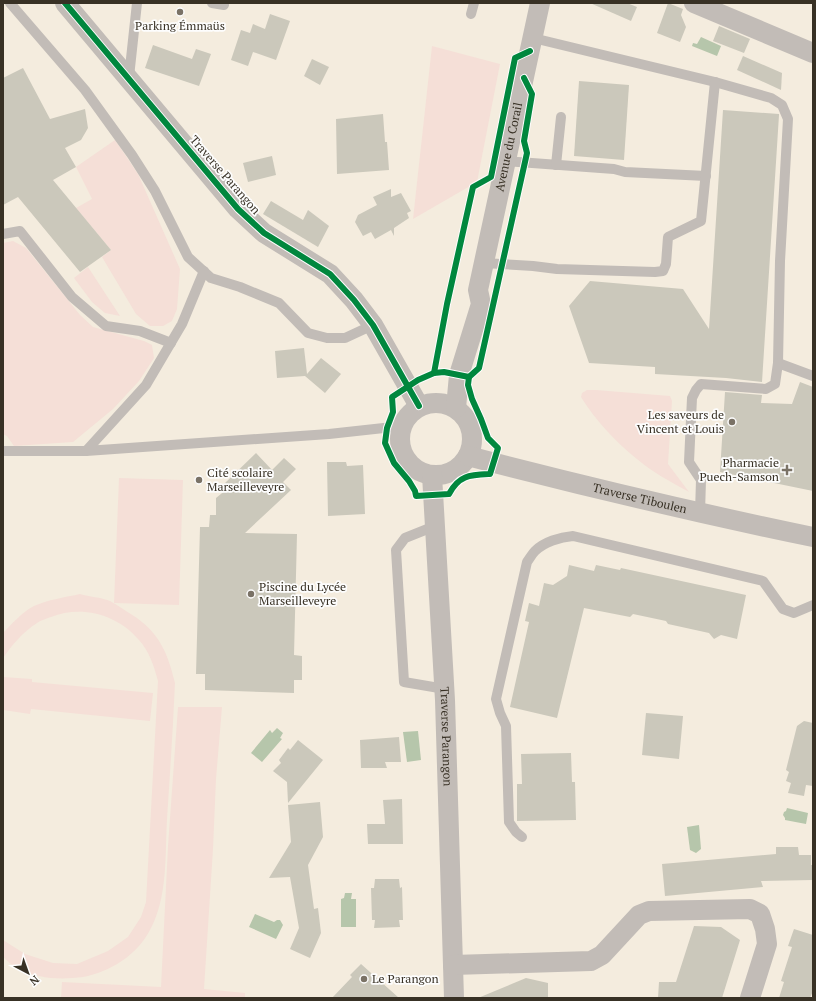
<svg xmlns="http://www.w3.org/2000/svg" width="816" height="1001" viewBox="0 0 816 1001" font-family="'PT Serif',serif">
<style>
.green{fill:#f5dfd7}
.water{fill:#b6c6ab}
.building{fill:#cbc8bb}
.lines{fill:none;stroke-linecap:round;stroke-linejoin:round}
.lane{stroke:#c2bcb7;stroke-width:10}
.street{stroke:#c2bcb7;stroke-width:20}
.cycleway-casing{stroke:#fdfdfd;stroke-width:8}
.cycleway{stroke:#00873e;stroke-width:6}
.poi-dot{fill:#7a7266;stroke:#fdfdfd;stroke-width:1.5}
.labels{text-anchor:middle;stroke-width:3.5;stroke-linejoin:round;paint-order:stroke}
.poi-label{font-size:12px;fill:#383125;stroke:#fdfdfd;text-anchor:start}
.street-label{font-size:12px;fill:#383125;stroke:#fdfdfd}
</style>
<rect width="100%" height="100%" fill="#f4ecde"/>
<g class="green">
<path d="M432 46 500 64 477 182 413 219Z"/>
<path d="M115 140 138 174 180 269 177 309 172 321 163 326H150L136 314 102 257 111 250 76 208 92 199 76 167Z"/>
<path d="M13 241 26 248 80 315 93 327 144 341 152 345 154 358 139 381 113 409 73 442 14 446 7 436 3 434V243Z"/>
<path d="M88 267 120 316 105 313 92 302 74 278Z"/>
<path d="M587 390H596L670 396 672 401 668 464 689 492C671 482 652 472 637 459 616 442 595 420 581 397L582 393Z"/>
<path d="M119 478 183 480 179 605 114 603Z"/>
<path d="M80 594C89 597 101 597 110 601 116 604 121 608 126 611 157 629 167 649 175 683 173 728 170 774 167 819 165 855 168 897 150 930 137 955 110 972 83 977 61 980 37 979 17 968 12 966 8 961 3 957V940L25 954 53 963 77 964 108 951 128 937 141 917 146 902 158 681C154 666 149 651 139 640 117 614 81 605 51 617 46 619 41 620 37 623 23 632 12 645 3 658V633C12 624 22 612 34 606 47 600 66 597 80 594Z"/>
<path d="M3 677 32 679V682L153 693 150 721 31 709 30 714 3 710Z"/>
<path d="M178 707H222L216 779 213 849 204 989 245 993V998H61L62 982 161 987 168 846Z"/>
</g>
<g class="water">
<path d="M701 37 721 46 717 56 692 46 693 43 697 44Z"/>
<path d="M277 728 283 733 280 738 282 739 262 762 251 753 270 730 272 733Z"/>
<path d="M418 731 421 760 407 762 403 732Z"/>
<path d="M787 808 808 813 806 824 785 820V818L783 815 784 812 786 811Z"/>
<path d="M699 825 701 849 696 853 690 850 687 827Z"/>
<path d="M345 893H352L351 899H356V927H341V899L344 898Z"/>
<path d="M255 914 274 922 277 920H280L283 925 276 939 249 927Z"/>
</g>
<g class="building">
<path d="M590 3H627L637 7 631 21Z"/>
<path d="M668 3 683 9 681 15 686 27 680 42 657 33Z"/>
<path d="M270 14 290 21 276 60 253 52 248 66 231 60 241 30 250 33 253 24 265 29Z"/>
<path d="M719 26 750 39 744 53 713 41Z"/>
<path d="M153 45 192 59 196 49 211 54 199 86 145 68Z"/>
<path d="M743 56 782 73 781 90 737 70Z"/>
<path d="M312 59 329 67 320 85 304 76Z"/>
<path d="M23 68 50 119 85 109 88 128 81 140 65 148 76 167 53 180 111 250 80 272 18 197 3 205V78Z"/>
<path d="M579 81 629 85 624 160 574 156Z"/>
<path d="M723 110 779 114V115L762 382 726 378 655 374V367L589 363 569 306 590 281 683 289 709 329Z"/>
<path d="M383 114 385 142H387L389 170 337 174 336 119Z"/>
<path d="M272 156 276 175 248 182 243 163Z"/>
<path d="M391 189V197L401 193 411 211 407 213 409 218 394 228V236L391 230 375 239 371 232 363 236 355 222 358 215 377 205 373 197Z"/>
<path d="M271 201 303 220 308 210 329 226 318 247 263 214Z"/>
<path d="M304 348 307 374 321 358 341 374 325 393 305 376 277 378 275 351Z"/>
<path d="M800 382 813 387V491L720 472 725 392 762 395 761 403 792 404Z"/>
<path d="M256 453 272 470 284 458 296 469 283 482 291 490 245 533 297 534 294 655 302 656V680H294V693L205 690V674H196L200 527H209L210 515H216V498L227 489 223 485Z"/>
<path d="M327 462H346L347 466 363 465 365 514 328 516Z"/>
<path d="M569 565 594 571 596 565 620 570 621 568 746 595 737 639 721 635 714 639 709 633 668 624 666 621 633 614 630 617 584 608 557 718 510 707 529 622 525 621 529 603 539 606 544 583 553 585 567 576Z"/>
<path d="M646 713 683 716 679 759 642 755Z"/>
<path d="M804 721 813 723V786L806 785 804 796 788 793 791 783 786 781 789 772 786 770 797 726Z"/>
<path d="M399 737 401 762H385L387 768H361L360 740Z"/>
<path d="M298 740 323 760 288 803 287 782 273 771 281 763 279 760 288 748 290 750Z"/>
<path d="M571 753 572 782H575L576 820 517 821V784H522L521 754Z"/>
<path d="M402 799 403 844H368L367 824H385L383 800Z"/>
<path d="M320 802 323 837 308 865 314 909 318 908 321 933 310 958 290 949 299 928 290 877 269 878 291 842 288 805Z"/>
<path d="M776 847H798L799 855H811V865H813V880L761 881 763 887 665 896 662 864 776 854Z"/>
<path d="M375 879H399L400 888 402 887 403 920H399L400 927 374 928 375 920H372L371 888H374Z"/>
<path d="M694 926 721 927 740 940 722 998H658L659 982H676Z"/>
<path d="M794 929 813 935V991L810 998H779L784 982 781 981 792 947 788 946Z"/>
<path d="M361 964 399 998H332L352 977 350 975Z"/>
<path d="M526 978 548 983V998H478Z"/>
</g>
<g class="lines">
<g class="lane">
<path d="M10 3 85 90 132 155 155 191 188 257 211 278 240 287 279 303 308 333 327 338H345L373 325"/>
<path d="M212 3 224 5"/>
<path d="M471 14 474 3"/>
<path d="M533 38 715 82 771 98 782 105 788 119 780 261 778 363 813 376"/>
<path d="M129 77 137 3"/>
<path d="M506 161 614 169 625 172 706 176"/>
<path d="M556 165 561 117"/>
<path d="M3 234 20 231 72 297 106 326 140 331 171 343"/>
<path d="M484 263 533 266 557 269 655 272 663 271 666 264 668 237 701 221 715 82"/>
<path d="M3 451H86L329 434 402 426"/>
<path d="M86 451 146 385 182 324 204 271"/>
<path d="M700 513 701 480 689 462 692 398 696 390 701 384 766 389 775 384 778 363"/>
<path d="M435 526 405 538 396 550 404 682 445 689"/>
<path d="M522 837 516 832 509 822 506 726 500 713 496 699 527 562C530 558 532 554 535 551 544 542 560 537 573 536L763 581 783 609 794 613 813 605"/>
</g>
<g class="street">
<path d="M65 3 238 209 264 233 330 274 354 300 373 325 419 406"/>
<path d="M694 3 813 53"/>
<circle cx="436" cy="439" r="36"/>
<path id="s1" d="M456 408 459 375 481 304 478 290 540 3"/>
<path id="s2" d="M468 456C583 486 697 513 813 537"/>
<path id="s3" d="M432 475 445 700 454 998"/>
<path d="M453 965 591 961 602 955 639 915 649 911 750 909 760 914 765 929 767 944 750 998"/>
</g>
<g class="cycleway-casing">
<g id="cycleway">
<path d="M65 3 238 209 264 233 330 274 354 300 373 325 419 406"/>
<path d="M444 372 469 377 468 385 472 399 481 419 488 438 498 448 490 474C470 475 459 475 449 494L416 496 415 491 409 481 394 463 385 443 387 428 393 412 392 397 418 380 434 373Z"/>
<path d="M434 373 447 304 473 187 491 177 515 58 530 51"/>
<path d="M469 377 479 368 527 153 524 141 532 94 524 78"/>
</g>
</g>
<use href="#cycleway" class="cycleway"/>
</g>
<g class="poi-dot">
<circle cx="180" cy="12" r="4"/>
<circle cx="732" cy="422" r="4"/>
<path d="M785 464h4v4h4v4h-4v4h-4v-4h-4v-4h4z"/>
<circle cx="199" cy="480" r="4"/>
<circle cx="251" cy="594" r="4"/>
<circle cx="364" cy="979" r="4"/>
</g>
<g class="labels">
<g class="poi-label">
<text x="180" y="30" text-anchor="middle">Parking Émmaüs</text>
<text x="724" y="419" text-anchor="end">Les saveurs de<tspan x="724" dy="14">Vincent et Louis</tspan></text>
<text x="779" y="467" text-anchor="end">Pharmacie<tspan x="779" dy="14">Puech-Samson</tspan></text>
<text x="207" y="477">Cité scolaire<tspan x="207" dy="14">Marseilleveyre</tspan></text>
<text x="259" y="591">Piscine du Lycée<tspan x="259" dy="14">Marseilleveyre</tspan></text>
<text x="372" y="983">Le Parangon</text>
</g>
<g class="street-label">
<text dy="4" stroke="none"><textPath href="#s1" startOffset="268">Avenue du Corail</textPath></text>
<text transform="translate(225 175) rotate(49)" y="4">Traverse Parangon</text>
<text dy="4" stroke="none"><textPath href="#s2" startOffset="177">Traverse Tiboulen</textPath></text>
<text dy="4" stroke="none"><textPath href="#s3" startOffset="262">Traverse Parangon</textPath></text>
</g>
</g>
<rect width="816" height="1001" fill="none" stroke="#383125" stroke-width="8"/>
<g transform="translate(28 973) rotate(139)" stroke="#fdfdfd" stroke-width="3" paint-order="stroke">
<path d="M0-3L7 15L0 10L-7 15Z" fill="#383125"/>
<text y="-6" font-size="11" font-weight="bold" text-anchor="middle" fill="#383125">N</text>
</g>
</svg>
